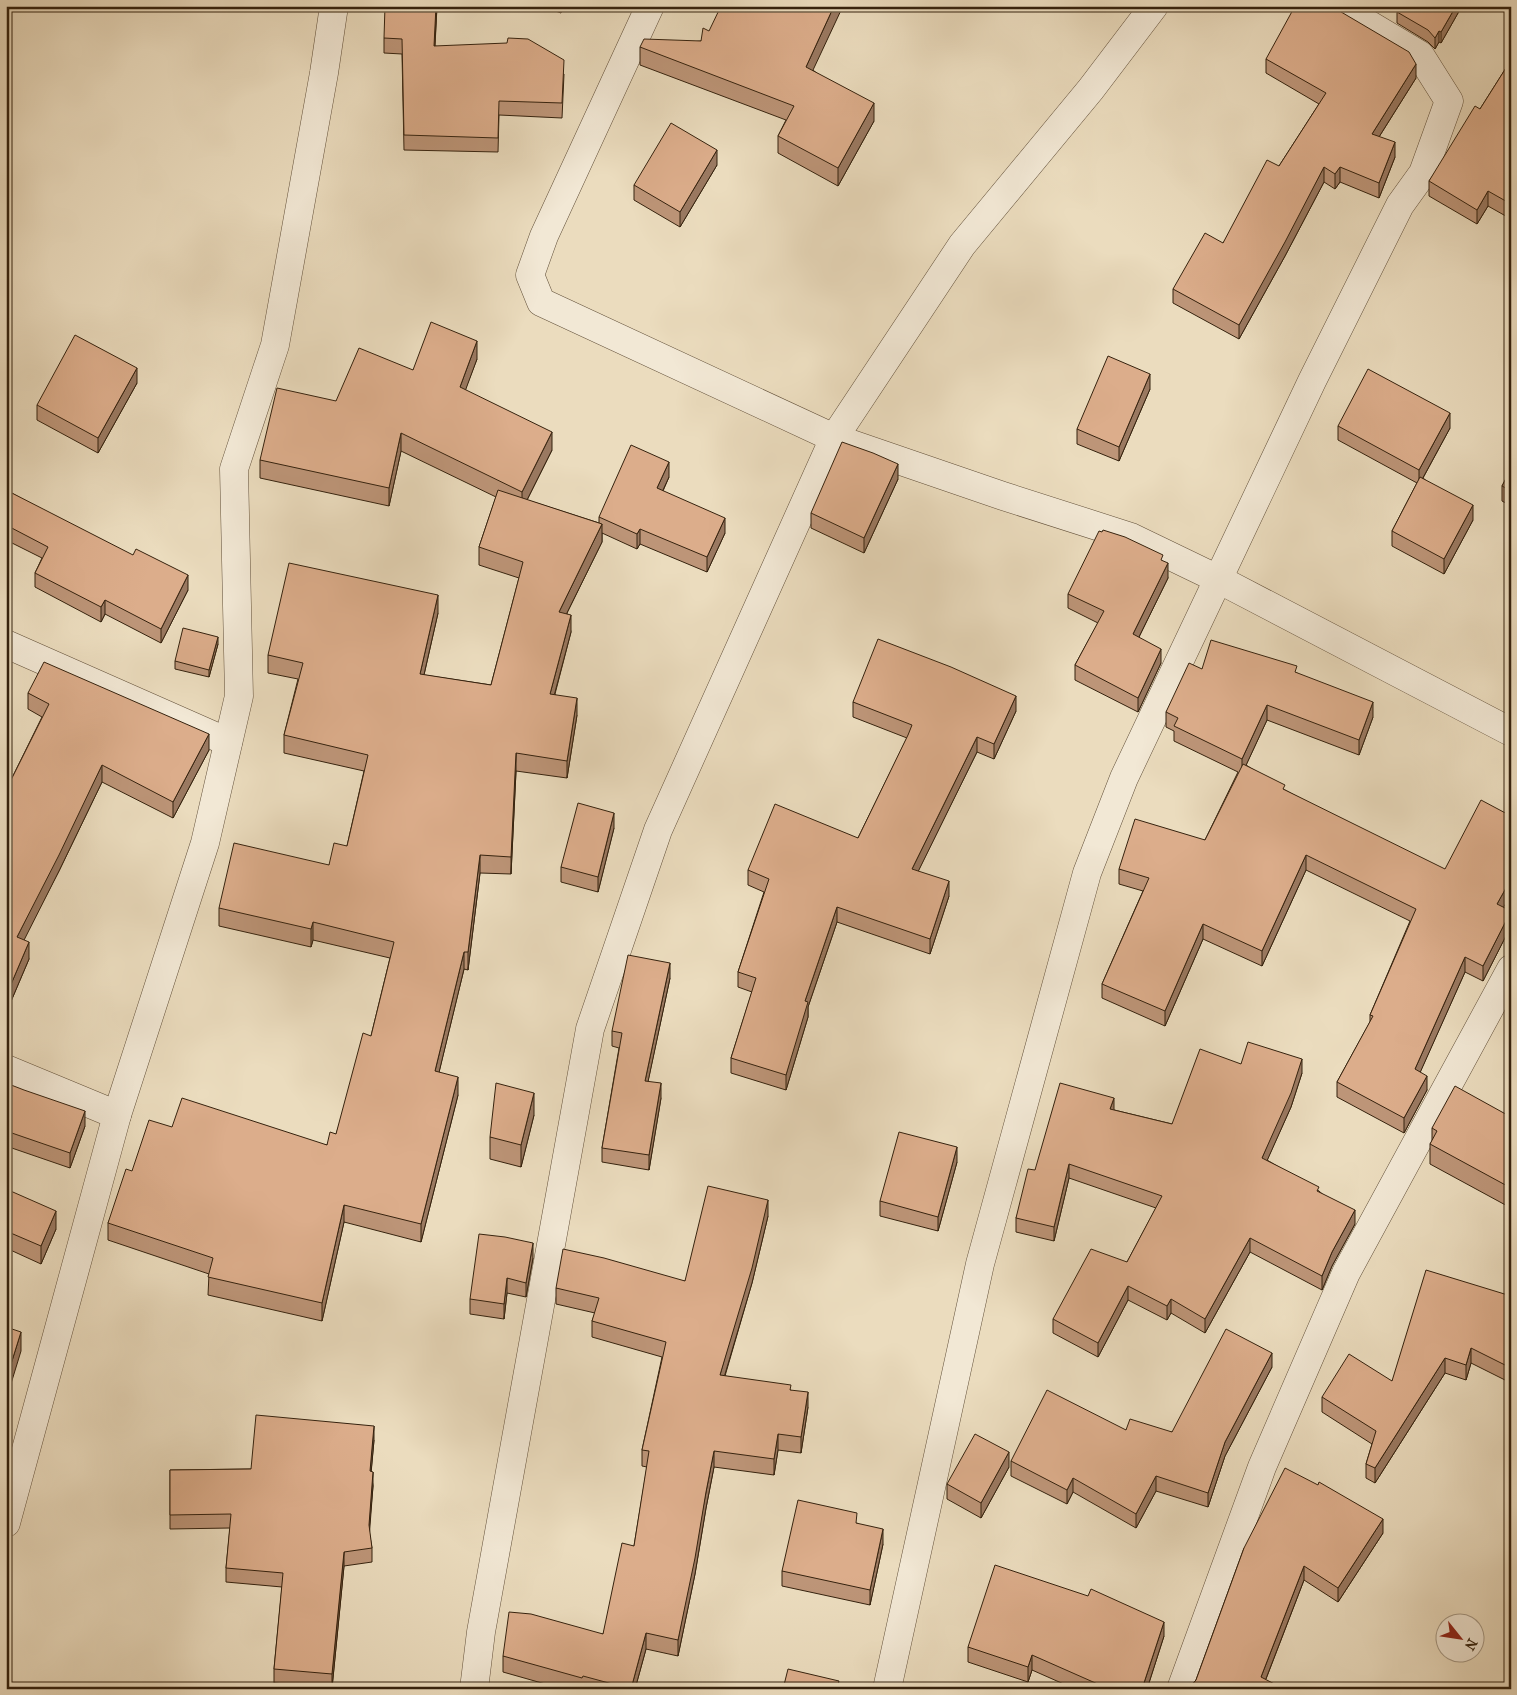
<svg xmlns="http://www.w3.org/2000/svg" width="1517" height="1695" viewBox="0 0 1517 1695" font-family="'IM FELL French Canon',serif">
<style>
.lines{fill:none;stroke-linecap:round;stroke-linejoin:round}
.minor-casing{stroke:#62503a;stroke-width:29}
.minor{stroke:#f2e8d5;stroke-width:28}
.wall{fill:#bd9578;stroke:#35220e}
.shaded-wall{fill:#9a7961;stroke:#35220e}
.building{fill:#dcad8b;stroke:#35220e}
</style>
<rect width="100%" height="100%" fill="#ebdcbe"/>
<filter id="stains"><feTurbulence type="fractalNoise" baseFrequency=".004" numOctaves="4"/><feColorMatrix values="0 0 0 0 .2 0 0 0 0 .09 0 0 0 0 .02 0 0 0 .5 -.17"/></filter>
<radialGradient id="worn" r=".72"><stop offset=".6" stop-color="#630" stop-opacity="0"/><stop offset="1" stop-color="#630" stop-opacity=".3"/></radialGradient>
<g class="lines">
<g class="minor-casing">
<g id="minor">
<path d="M650 6 544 236 530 275 541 302 834 438 1003 496 1131 537 1218 579 1511 732"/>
<path d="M6 644 228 742"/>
<path d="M6 1069 117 1115"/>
<path d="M6 1523 117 1115 205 843 239 696 234 469 275 345 324 73 334 6"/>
<path d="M474 1689 481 1632 590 1029 658 830 834 438 962 245 1091 89 1154 6"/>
<path d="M887 1689 980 1264 1087 873 1124 778 1312 381 1400 205 1423 173 1449 101 1420 55 1338 6"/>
<path d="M1181 1689 1262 1467 1346 1273 1511 969"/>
</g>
</g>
<use href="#minor" class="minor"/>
</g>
<g class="wall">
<path d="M437 6 435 46 564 74 562 118 499 115 498 152 404 150 402 54 384 53V38Z"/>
<path d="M542 6H563L561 13Z"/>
<path d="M1400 6H1462L1441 43 1439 42 1435 49 1428 42 1397 23V12Z"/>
<path d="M709 31 813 70 874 121 838 186 778 153V136L786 120 640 65V47L701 41Z"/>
<path d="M1266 59 1416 78 1379 137 1395 157 1379 198 1340 182 1335 189 1324 182 1285 256 1239 339 1173 303V289L1223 243 1279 166 1319 104 1266 73Z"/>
<path d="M1511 60V219L1488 206 1477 224 1429 196V181L1480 109Z"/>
<path d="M717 165 680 227 634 200V185Z"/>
<path d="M477 359 465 390 552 450 527 500 599 523V517L669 477 663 491 725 533 707 572 640 544 637 549 602 533V542L567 613 571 632 555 694 577 715 567 778 516 771 511 874 480 873 468 970 464 969 439 1072 458 1095 421 1242 344 1222 322 1321 208 1295 209 1274 108 1240V1223L132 1171 172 1127 327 1145 336 1134 371 1036 390 958 313 940 311 947 219 926V908L329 865 347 846 364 771 284 753V735L298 679 268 673V655L438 613 424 675 491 685 519 578 479 565V547L496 497 401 451 389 506 260 478V460L336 401 413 370Z"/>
<path d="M137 383 98 453 37 420V405Z"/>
<path d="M1150 389 1119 461 1077 444V429Z"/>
<path d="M1338 426 1450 428 1423 478 1473 520 1444 574 1392 546V531L1417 483 1338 440Z"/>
<path d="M1511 469V506L1502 501V486Z"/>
<path d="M898 479 864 553 811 528V513Z"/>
<path d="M6 490 188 590 161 643 105 614 101 622 35 587V573L42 558 6 540Z"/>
<path d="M1163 561 1168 578 1139 637 1161 663 1138 712 1075 680V665L1098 623 1068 608V594Z"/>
<path d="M218 644 209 677 175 669V661Z"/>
<path d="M1202 669 1297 673 1373 717 1359 755 1267 720 1246 765 1285 790 1503 907 1511 926 1483 981 1465 972 1420 1072 1427 1090 1404 1133 1337 1097V1082L1370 1022V1015L1410 921 1306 870 1262 966 1203 939 1165 1026 1102 998V984L1143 891 1119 884V869L1205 840 1238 772 1174 741V731L1166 727V712Z"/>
<path d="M28 693 209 750 173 818 102 782 59 871 23 940 29 959 6 1013V790L42 717 28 709Z"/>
<path d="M853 702 1016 711 994 759 977 752 918 871 949 896 930 954 837 922 808 1007V1017L786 1090 731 1073V1058L752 992 738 987V972L764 892 748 885V870L858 838 907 738 853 717Z"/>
<path d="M614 828 598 892 561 882V867Z"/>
<path d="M670 978 648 1081 661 1098 649 1170 602 1162V1148L619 1048 612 1046V1031Z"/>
<path d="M1241 1064 1302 1073 1291 1107 1267 1160 1319 1191 1355 1224 1332 1266 1322 1290 1250 1252 1205 1333 1171 1313 1167 1320 1128 1300 1098 1357 1053 1333V1319L1127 1262 1156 1208 1069 1178 1054 1241 1016 1232V1218L1035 1170 1114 1110 1172 1124Z"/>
<path d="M6 1083 85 1126 70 1168 6 1146Z"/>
<path d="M534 1115 521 1167 490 1159V1137Z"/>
<path d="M1511 1117V1208L1430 1164V1144L1432 1141V1128Z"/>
<path d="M957 1162 938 1231 880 1216V1201Z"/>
<path d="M6 1189 56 1229 41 1264 6 1248Z"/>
<path d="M768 1216 752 1283 725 1376 791 1390 808 1407 801 1453 778 1450 774 1475 714 1467 706 1508 695 1574 678 1656 646 1649 635 1689H563L503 1672V1656L603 1634 634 1546 647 1467 642 1466V1450L662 1357 592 1337V1321L595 1313 556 1304V1288L685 1281Z"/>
<path d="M533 1258 526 1297 507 1293 504 1319 470 1314V1299Z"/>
<path d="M1511 1296V1383L1471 1363 1466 1380 1445 1373 1375 1483 1366 1478V1464L1372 1444 1322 1412V1397L1392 1381Z"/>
<path d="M1272 1367 1225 1456 1208 1507 1156 1491 1136 1528 1073 1492 1067 1504 1011 1476V1461L1126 1430 1172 1432Z"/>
<path d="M374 1440 371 1472 373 1486 369 1531 372 1548V1562L344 1566 332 1688 274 1683V1669L282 1587 226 1582V1568L230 1528 170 1529V1470L251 1469Z"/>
<path d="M1009 1467 981 1518 947 1499V1484Z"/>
<path d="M857 1523 883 1544 870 1605 782 1586V1571Z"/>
<path d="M1383 1533 1338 1602 1304 1580 1266 1679 1191 1686 1196 1680 1244 1548Z"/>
<path d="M1164 1636 1147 1689H1075L1032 1670 1028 1682 968 1662V1647Z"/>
</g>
<g class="shaded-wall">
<path d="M436 6H437L434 60V46Z"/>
<path d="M834 6H843L806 85V67Z"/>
<path d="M1456 6H1462L1441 43V32Z"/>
<path d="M1439 31V42L1435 49V38Z"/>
<path d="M1416 64V78L1372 148V134Z"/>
<path d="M874 103V121L838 186V168Z"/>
<path d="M1395 142V157L1379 198V183Z"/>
<path d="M717 150V165L680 227V212Z"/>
<path d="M1324 167V182L1285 256 1239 339V325Z"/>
<path d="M1340 167V182L1335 189V174Z"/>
<path d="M1488 191V206L1477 224V210Z"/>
<path d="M477 341V359L460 405V387Z"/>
<path d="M137 368V383L98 453V438Z"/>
<path d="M1150 374V389L1119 461V447Z"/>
<path d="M1450 413V428L1419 485V470Z"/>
<path d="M552 432V450L522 510V492Z"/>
<path d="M401 433V451L389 506V488Z"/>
<path d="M669 462V477L657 503V488Z"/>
<path d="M898 464V479L864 553V538Z"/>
<path d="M1473 505V520L1444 574V559Z"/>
<path d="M725 518V533L707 572V557Z"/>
<path d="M602 524V542L559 629V612Z"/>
<path d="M640 529V544L637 549V534Z"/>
<path d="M1168 563V578L1133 649V634Z"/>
<path d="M188 575V590L161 643V629Z"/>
<path d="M438 595V613L420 692V674Z"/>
<path d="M105 600V614L101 622V607Z"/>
<path d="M571 615V632L550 711V694Z"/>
<path d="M218 637V644L209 677V670Z"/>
<path d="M1161 649V663L1138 712V698Z"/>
<path d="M1016 696V711L994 759V744Z"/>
<path d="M577 698V715L567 778V761Z"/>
<path d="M1373 702V717L1359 755V740Z"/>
<path d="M1267 705V720L1242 774V759Z"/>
<path d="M209 734V750L173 818V802Z"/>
<path d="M977 737V752L912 884V869Z"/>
<path d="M516 753V771L511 874V857Z"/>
<path d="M102 765V782L59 871 17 954V937Z"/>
<path d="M614 813V828L598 892V877Z"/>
<path d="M480 855V873L468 970V952Z"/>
<path d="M1306 855V870L1262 966V951Z"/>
<path d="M1511 879V894L1497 919V904Z"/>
<path d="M949 881V896L930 954V939Z"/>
<path d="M837 907V922L808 1007V1017L786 1090V1075L805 1001Z"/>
<path d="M1511 911V926L1483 981V966Z"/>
<path d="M313 922V940L311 947V929Z"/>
<path d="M1203 924V939L1165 1026V1011Z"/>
<path d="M29 942V959L6 1013V996Z"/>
<path d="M464 952V969L435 1089V1071Z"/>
<path d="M1465 957V972L1415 1084V1069Z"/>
<path d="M670 963V978L645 1096V1081Z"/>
<path d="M1302 1059V1073L1291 1107 1262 1172V1158Z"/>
<path d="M1427 1076V1090L1404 1133V1118Z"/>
<path d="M458 1077V1095L421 1242V1224Z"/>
<path d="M661 1083V1098L649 1170V1155Z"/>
<path d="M534 1093V1115L521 1167V1145Z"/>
<path d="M1114 1098V1112L1110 1109Z"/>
<path d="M85 1111V1126L70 1168V1153Z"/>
<path d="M957 1147V1162L938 1231V1217Z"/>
<path d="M1069 1164V1178L1054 1241V1227Z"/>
<path d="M768 1200V1216L752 1283 720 1391V1375Z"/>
<path d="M344 1205V1222L322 1321V1303Z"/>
<path d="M1355 1210V1224L1332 1266 1322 1290V1276L1332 1252Z"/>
<path d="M56 1211V1229L41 1264V1246Z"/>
<path d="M1250 1238V1252L1205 1333V1319Z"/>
<path d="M533 1243V1258L526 1297V1283Z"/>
<path d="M507 1278V1293L504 1319V1304Z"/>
<path d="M1128 1286V1300L1098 1357V1343Z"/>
<path d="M1171 1299V1313L1167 1320V1306Z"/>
<path d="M21 1332V1351L6 1400V1380Z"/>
<path d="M1471 1348V1363L1466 1380V1365Z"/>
<path d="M1272 1353V1367L1225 1456 1208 1507V1493L1225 1442Z"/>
<path d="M1445 1358V1373L1375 1483V1468Z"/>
<path d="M808 1392V1407L801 1453V1437Z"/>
<path d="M374 1426V1440L370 1485V1471Z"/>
<path d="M778 1434V1450L774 1475V1459Z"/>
<path d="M714 1451V1467L706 1508 695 1574 678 1656V1640L706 1492Z"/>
<path d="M1009 1452V1467L981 1518V1503Z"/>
<path d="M373 1472V1486L369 1539V1525Z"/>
<path d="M1156 1476V1491L1136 1528V1514Z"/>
<path d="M1073 1478V1492L1067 1504V1490Z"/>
<path d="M1383 1519V1533L1338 1602V1588Z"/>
<path d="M883 1529V1544L870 1605V1590Z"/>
<path d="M344 1552V1566L332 1688V1674Z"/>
<path d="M1304 1566V1580L1262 1689 1261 1677Z"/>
<path d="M1164 1622V1636L1147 1689H1142Z"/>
<path d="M646 1633V1649L635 1689H631Z"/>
<path d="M1032 1655V1670L1028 1682V1667Z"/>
</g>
<g class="building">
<path d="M385 6H436L434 46 507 43 508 38 528 39 564 60 562 103 499 101 498 138 404 135 402 39 384 38Z"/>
<path d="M721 6H834L806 67 874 103 838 168 778 136 794 106 640 47 644 39 701 41 703 28 709 31Z"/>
<path d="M1295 6H1331L1409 52 1416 64 1372 134 1395 142 1379 183 1340 167 1335 174 1324 167 1285 242 1239 325 1173 289 1205 233 1223 243 1267 160 1279 166 1326 93 1266 59Z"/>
<path d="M1400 6H1456L1441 32 1439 31 1435 38 1428 30 1397 12Z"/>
<path d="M1511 60V204L1488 191 1477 210 1429 181 1475 106 1480 109Z"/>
<path d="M671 123 717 150 680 212 634 185Z"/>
<path d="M431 322 477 341 460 387 552 432 522 492 401 433 389 488 260 460 277 388 336 401 359 348 413 370Z"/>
<path d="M75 335 137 368 98 438 37 405Z"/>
<path d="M1108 356 1150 374 1119 447 1077 429Z"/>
<path d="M1368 369 1450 413 1419 470 1338 426Z"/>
<path d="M842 442 873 453 898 464 864 538 811 513Z"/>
<path d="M631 445 669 462 657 488 725 518 707 557 640 529 637 534 599 517Z"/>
<path d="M1511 469V491L1502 486Z"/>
<path d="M1420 477 1473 505 1444 559 1392 531Z"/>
<path d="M6 490 133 555 136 549 188 575 161 629 105 600 101 607 35 573 48 547 6 525Z"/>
<path d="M498 490 602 524 559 612 571 615 550 694 577 698 567 761 516 753 511 857 480 855 468 952H464L435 1071 458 1077 421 1224 344 1205 322 1303 208 1277 213 1258 108 1223 126 1169 132 1171 149 1120 172 1127 182 1098 327 1145 330 1132 336 1134 363 1033 371 1036 394 942 313 922 311 929 219 908 234 843 329 865 334 843 347 846 368 755 284 735 303 663 268 655 289 563 438 595 420 674 491 685 523 562 479 547Z"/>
<path d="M1103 530 1125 537 1163 555 1161 560 1168 563 1133 634 1161 649 1138 698 1075 665 1104 611 1068 594 1099 531 1102 532Z"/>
<path d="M183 628 218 637 209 670 175 661Z"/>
<path d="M878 639 951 667 1016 696 994 744 977 737 912 869 949 881 930 939 837 907 805 1001 808 1002 786 1075 731 1058 756 978 738 972 769 879 748 870 775 804 858 838 908 735 912 725 853 702Z"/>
<path d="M1211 640 1297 666 1295 672 1373 702 1359 740 1267 705 1242 759 1174 726 1178 718 1166 712 1189 663 1202 669Z"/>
<path d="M44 662 209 734 173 802 102 765 59 855 17 937 29 942 6 996V790L49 704 28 693Z"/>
<path d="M1243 764 1285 785 1283 789 1445 869 1481 800 1511 816V879L1497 904 1511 911 1483 966 1465 957 1415 1069 1427 1076 1404 1118 1337 1082 1373 1016 1370 1015 1416 909 1306 855 1262 951 1203 924 1165 1011 1102 984 1149 878 1119 869 1135 819 1205 840Z"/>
<path d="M578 803 614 813 598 877 561 867Z"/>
<path d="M628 955 670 963 645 1081 661 1083 649 1155 602 1148 622 1033 612 1031Z"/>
<path d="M1248 1042 1302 1059 1291 1093 1262 1158 1319 1187 1317 1191 1355 1210 1332 1252 1322 1276 1250 1238 1205 1319 1171 1299 1167 1306 1128 1286 1098 1343 1053 1319 1091 1249 1127 1262 1162 1196 1069 1164 1054 1227 1016 1218 1028 1169 1035 1170 1060 1083 1114 1098 1110 1109 1172 1124 1200 1049 1241 1064Z"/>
<path d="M6 1083 24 1090 85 1111 70 1153 6 1131Z"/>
<path d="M496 1083 534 1093 521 1145 490 1137Z"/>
<path d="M1455 1086 1511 1117V1188L1430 1144 1437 1131 1432 1128Z"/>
<path d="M899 1132 957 1147 938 1217 880 1201Z"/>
<path d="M708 1186 768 1200 752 1268 720 1375 791 1385 790 1390 808 1392 801 1437 778 1434 774 1459 714 1451 706 1492 695 1558 678 1640 646 1633 631 1689 583 1676 582 1678 503 1656 509 1612 531 1614 603 1634 622 1543 634 1546 649 1451 642 1450 666 1342 592 1321 599 1298 556 1288 563 1249 604 1258 685 1281Z"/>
<path d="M6 1189 56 1211 41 1246 6 1231Z"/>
<path d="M479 1234 505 1237 533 1243 526 1283 507 1278 504 1304 470 1299Z"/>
<path d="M1426 1270 1511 1296V1368L1471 1348 1466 1365 1445 1358 1375 1468 1366 1464 1376 1431 1322 1397 1349 1354 1392 1381Z"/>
<path d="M6 1327 21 1332 6 1380Z"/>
<path d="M1226 1329 1272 1353 1225 1442 1208 1493 1156 1476 1136 1514 1073 1478 1067 1490 1011 1461 1047 1390 1126 1430 1130 1419 1172 1432Z"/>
<path d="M256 1415 374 1426 370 1471 373 1472 369 1525 372 1548 344 1552 332 1674 274 1669 283 1573 226 1568 231 1514 170 1515V1470L251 1469Z"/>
<path d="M975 1434 1009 1452 981 1503 947 1484Z"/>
<path d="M1285 1468 1318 1485 1319 1482 1383 1519 1338 1588 1304 1566 1261 1677 1284 1689H1186L1191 1686 1196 1680 1244 1548Z"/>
<path d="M798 1500 857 1513 856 1523 883 1529 870 1590 782 1571Z"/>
<path d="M995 1565 1088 1596 1091 1589 1164 1622 1142 1689H1109L1032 1655 1028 1667 968 1647Z"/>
<path d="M788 1669 839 1681 837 1689H783Z"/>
</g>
<rect width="1517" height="1695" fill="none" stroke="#ebdcbe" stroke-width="25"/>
<rect x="8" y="8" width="1502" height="1680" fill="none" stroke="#35220e" stroke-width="2.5"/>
<rect x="12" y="12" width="1492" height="1670" fill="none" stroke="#35220e"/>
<g transform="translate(1460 1638) rotate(120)"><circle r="24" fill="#f2e8d5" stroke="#a69985"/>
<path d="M0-4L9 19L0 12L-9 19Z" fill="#8f2418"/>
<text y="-8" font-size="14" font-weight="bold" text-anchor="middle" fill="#35220e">N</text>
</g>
<rect width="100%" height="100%" filter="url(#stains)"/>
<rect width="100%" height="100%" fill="url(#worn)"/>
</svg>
